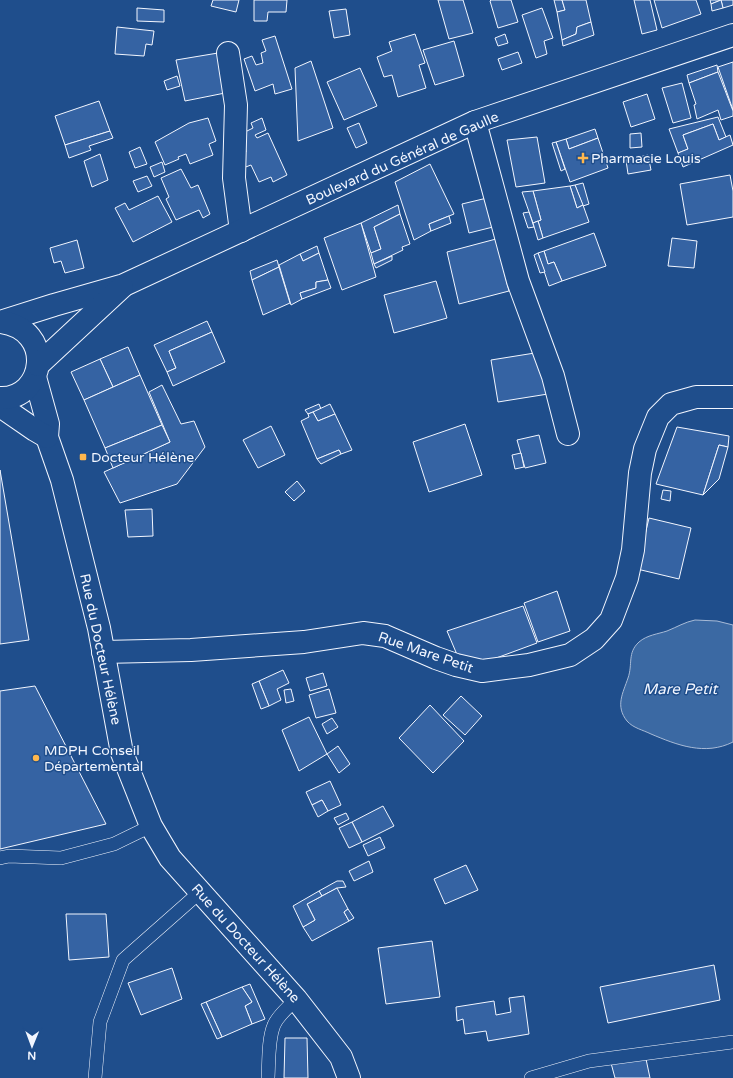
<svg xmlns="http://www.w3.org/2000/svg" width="733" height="1078" viewBox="0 0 733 1078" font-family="'Varela Round',sans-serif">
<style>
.water{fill:#3b69a3;stroke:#a8bbd7}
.building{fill:#3563a3;stroke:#f2f6ff}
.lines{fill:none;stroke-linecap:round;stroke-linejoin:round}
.lane-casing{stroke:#f2f6ff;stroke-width:14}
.street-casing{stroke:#f2f6ff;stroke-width:24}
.secondary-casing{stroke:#f2f6ff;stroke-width:24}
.lane{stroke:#1f4e8c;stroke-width:13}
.street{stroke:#1f4e8c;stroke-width:22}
.secondary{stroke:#1f4e8c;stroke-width:22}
.poi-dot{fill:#ffb74d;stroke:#1f4e8c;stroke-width:1.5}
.labels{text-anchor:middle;stroke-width:3;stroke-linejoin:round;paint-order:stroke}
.street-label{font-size:14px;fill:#f2f6ff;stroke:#1f4e8c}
.poi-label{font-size:14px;fill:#f2f6ff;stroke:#1f4e8c;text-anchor:start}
.water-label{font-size:15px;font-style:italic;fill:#f2f6ff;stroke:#1f4e8c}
</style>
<rect width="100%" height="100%" fill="#1f4e8c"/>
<path class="water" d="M695 620 717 621 733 625V742C705 756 677 745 651 734 643 730 633 728 627 721 615 706 623 693 628 678 633 664 627 653 639 642 647 635 658 634 667 631 677 627 685 622 695 620Z"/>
<g class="building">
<path d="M213 0H239L236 12 211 6Z"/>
<path d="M254 0H287L286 12H268L267 21H254Z"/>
<path d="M438 0H463L473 33 449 39Z"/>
<path d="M491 0H511L518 22 498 28 490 1Z"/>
<path d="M554 0H562L565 10 557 12Z"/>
<path d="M562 0H586L591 22 577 27 576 34 562 40 557 12 565 10Z"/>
<path d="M634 0H650L657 30 642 34Z"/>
<path d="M654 0H696L701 14 662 28Z"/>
<path d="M710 0H733V5L723 8 721 0 711 4Z"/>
<path d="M721 0 723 8 712 11 711 4Z"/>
<path d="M137 8 164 10V22L137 21Z"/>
<path d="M542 8 553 38 544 41 547 54 536 58 522 15Z"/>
<path d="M346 9 350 35 334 38 329 11Z"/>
<path d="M591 22 594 35 563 46 562 40 576 34 577 27Z"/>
<path d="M117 27 154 31 152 45 146 44 144 56 115 54Z"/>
<path d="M415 34 425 63 419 65 426 88 398 97 392 75 384 77 377 57 392 51 389 42Z"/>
<path d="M505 34 508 43 498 46 495 38Z"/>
<path d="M275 36 292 89 275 94 273 84 255 91 244 59 252 56 256 65 263 63 261 53 266 51 262 40Z"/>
<path d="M454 41 464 76 435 85 423 50Z"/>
<path d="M518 52 522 63 502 70 498 59Z"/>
<path d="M218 53 225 93 185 101 176 60Z"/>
<path d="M311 61 333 128 298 141 295 68Z"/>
<path d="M733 62V110L718 67Z"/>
<path d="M717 65 718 72 689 83 687 75Z"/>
<path d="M360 68 377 106 344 120 327 82Z"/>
<path d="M718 72 733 111V116L721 120 718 110 697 119 694 105 696 104 689 83Z"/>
<path d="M177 76 180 86 167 90 164 81Z"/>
<path d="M682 83 691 118 673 123 662 88Z"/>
<path d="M647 94 655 119 631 127 623 102Z"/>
<path d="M99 101 110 131 65 145 55 116Z"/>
<path d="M718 117 726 137 719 140 713 124 683 135 688 149 678 153 669 129Z"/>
<path d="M208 118 216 141 209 144 213 155 190 164 186 154 178 157 179 159 165 165 155 142 189 123Z"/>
<path d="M262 118 266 130 255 135 257 138 268 133 287 175 273 182 271 177 259 182 251 165 243 168 241 154 246 152 243 133 253 128 251 123Z"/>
<path d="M359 123 367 143 356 148 347 128Z"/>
<path d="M713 124 719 140 730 135 733 145 683 167 678 153 688 149 683 135Z"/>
<path d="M595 129 598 138 569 149 566 139Z"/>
<path d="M110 131 113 138 89 146 91 150 69 158 65 145Z"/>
<path d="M641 133 642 147 630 148V134Z"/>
<path d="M537 137 545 183 516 187 507 140Z"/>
<path d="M598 138 608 168 570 182 556 142 566 139 569 149Z"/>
<path d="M556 142 565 169 561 171 552 143Z"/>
<path d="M140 147 147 164 135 168 129 152Z"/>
<path d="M100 154 108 180 92 187 84 161Z"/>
<path d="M648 155 651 170 628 174 626 160Z"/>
<path d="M162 162 165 172 154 177 150 167Z"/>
<path d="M430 164 454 214 429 224 431 231 414 240 395 182Z"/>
<path d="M181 169 191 188 198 185 210 214 203 218 199 210 176 220 166 199 169 197 161 178Z"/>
<path d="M730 175 733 191V217L687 225 680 184Z"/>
<path d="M147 176 152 186 138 192 133 181Z"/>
<path d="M583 183 589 204 583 206 575 185Z"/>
<path d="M575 185 583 205 577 208 570 186Z"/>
<path d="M570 186 577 208 583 205 589 222 543 238 538 221 541 220 533 191Z"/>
<path d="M533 191 541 220 533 223 522 192Z"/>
<path d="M158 196 172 222 133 242 115 208 125 203 129 210Z"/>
<path d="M487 198 493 227 469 233 462 204Z"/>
<path d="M398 205 400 214 374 227 381 249 371 253 361 223Z"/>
<path d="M529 212 534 227 528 228 523 213Z"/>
<path d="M400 214 410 244 402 247 403 250 374 264 371 253 381 249 374 227Z"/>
<path d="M449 216 451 223 431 231 429 224Z"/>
<path d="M538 221 543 238 538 240 533 223Z"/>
<path d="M361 223 376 277 342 290 324 238Z"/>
<path d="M594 233 606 266 562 281 554 262 548 264 544 251Z"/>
<path d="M672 238 697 241 694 268 668 266Z"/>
<path d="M496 239 509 291 459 304 447 252Z"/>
<path d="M77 240 84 268 65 273 61 261 54 263 50 248Z"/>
<path d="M317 246 319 253 303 261 300 254Z"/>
<path d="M544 251 548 264 554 262 562 281 549 286 538 253Z"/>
<path d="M319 253 328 280 316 282V288L300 293 302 299 291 305 279 265 300 254 303 261Z"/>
<path d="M538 253 545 272 540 273 534 255Z"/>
<path d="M392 256V260L376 268 374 264Z"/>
<path d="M277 260 279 267 252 280 250 271Z"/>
<path d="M279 267 290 303 263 315 252 280Z"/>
<path d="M328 280 331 288 302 299 300 293 316 288V282Z"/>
<path d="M436 281 447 318 394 333 384 295Z"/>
<path d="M207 321 212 332 169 351 176 368 167 372 154 345Z"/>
<path d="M212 332 225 362 173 386 167 372 176 368 169 351Z"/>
<path d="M128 347 140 375 113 387 100 359Z"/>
<path d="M541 352 548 394 498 402 491 360Z"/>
<path d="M100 359 113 387 84 400 71 372Z"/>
<path d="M140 375 162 425 105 448 84 400Z"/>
<path d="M162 385 181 424 194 421 205 447 177 484 120 503 104 472 170 442 149 392Z"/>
<path d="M319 404 321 409 308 414 305 410Z"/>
<path d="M330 404 335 414 318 421 313 412Z"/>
<path d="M313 412 318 421 335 414 352 450 341 454 339 450 317 459 301 421 309 417 308 414Z"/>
<path d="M465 424 482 475 429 492 413 442Z"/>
<path d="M162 425 170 442 113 468 105 448Z"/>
<path d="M271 426 285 455 258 468 243 440Z"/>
<path d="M677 427 729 436 728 447 719 445 703 495 656 484Z"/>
<path d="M539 435 546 463 525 468 517 440Z"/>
<path d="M719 445 728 447 719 479 703 495Z"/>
<path d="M339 450 341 454 321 464 317 459Z"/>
<path d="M521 453 524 467 515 469 512 455Z"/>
<path d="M0 470 29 640 0 644Z"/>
<path d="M297 481 305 491 294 501 285 492Z"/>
<path d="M663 490 671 491 670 501 661 499Z"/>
<path d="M152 509 153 536 128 537 125 510Z"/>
<path d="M649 518 691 528 679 579 637 569Z"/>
<path d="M557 591 570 631 538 642 524 603Z"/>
<path d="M523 606 537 643 480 664 458 657 447 631Z"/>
<path d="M283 670 289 683 277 689 281 700 269 706 259 681Z"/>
<path d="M323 673 327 686 310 691 306 678Z"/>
<path d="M259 681 269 706 261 709 252 684Z"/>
<path d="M35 686 106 824 0 849V691Z"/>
<path d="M291 689 294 701 286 703 284 690Z"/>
<path d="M329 689 336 713 316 718 309 695Z"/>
<path d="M461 696 482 716 465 735 443 715Z"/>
<path d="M430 705 464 741 433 773 399 738Z"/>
<path d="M309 717 327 754 299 771 282 730Z"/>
<path d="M332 718 338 727 327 734 322 724Z"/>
<path d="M338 746 350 764 339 773 327 754Z"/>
<path d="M330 781 341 805 328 811 322 800 312 805 306 792Z"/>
<path d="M322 800 328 811 318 817 312 805Z"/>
<path d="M383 806 394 826 362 842 352 822Z"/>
<path d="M346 813 349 819 338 825 334 818Z"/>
<path d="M352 822 362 842 349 848 339 828Z"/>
<path d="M380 837 385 848 368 856 363 845Z"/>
<path d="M369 861 373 872 354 881 349 871Z"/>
<path d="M466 865 478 890 445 904 434 879Z"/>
<path d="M337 881H343L346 887 337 888 322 896 319 891Z"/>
<path d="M337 888 348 909 344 912 349 921 312 941 303 927 315 920 307 904Z"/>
<path d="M319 891 322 896 307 904 315 920 303 927 293 906Z"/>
<path d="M348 909 354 918 349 921 344 912Z"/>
<path d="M66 914H106L109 957 69 960Z"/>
<path d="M432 941 440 997 386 1004 378 948Z"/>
<path d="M714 965 720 1000 608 1023 600 987Z"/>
<path d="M172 968 182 999 141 1015 128 983Z"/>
<path d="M250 984 265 1019 252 1024 245 1006 252 1002 242 987Z"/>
<path d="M242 987 252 1002 245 1006 252 1024 222 1037 206 1002Z"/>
<path d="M524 996 529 1034 488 1041 486 1031 465 1034 463 1019 457 1021 456 1007 494 1001 496 1015 511 1012 509 998Z"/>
<path d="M206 1002 222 1037 217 1039 201 1004Z"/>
<path d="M285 1038H307L308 1078H284Z"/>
<path d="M646 1059 650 1078H615L611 1063Z"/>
</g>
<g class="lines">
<g class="lane-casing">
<g id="lane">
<path d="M0 858 9 856 61 858 114 844 151 826"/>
<path d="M95 1078 100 1022 123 960 200 892"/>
<path d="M268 1078C269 1062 268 1039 274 1025 278 1015 289 1007 296 999"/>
<path d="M531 1078 589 1061 733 1042"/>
</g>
</g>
<g class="street-casing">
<g id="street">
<path d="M228 53 236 105 234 178 241 231"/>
<path d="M475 122 518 281 553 376 568 434"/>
<path d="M35 377 48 424 47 437 62 480 99 628 122 753 151 826 170 858 296 999 341 1057 349 1078"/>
<path d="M0 406 35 430 47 437"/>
<path d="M103 652 191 650 304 642 363 633 385 636 436 658 456 665 482 671 529 665 570 655 594 639 611 620 627 578 633 550 640 473 645 449 658 417 671 404 696 397H733"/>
</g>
</g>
<g class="secondary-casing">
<g id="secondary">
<path d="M0 322 54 305 124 285 475 122 733 35"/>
<path d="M0 322C56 329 45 400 0 398"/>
<path d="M38 365 122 287"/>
</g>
</g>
<use href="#lane" class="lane"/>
<use href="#street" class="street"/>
<use href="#secondary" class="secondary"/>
</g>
<g class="poi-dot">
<path d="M581 152h4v4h4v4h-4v4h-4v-4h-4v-4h4z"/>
<rect x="79" y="453" width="8" height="8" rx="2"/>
<circle cx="36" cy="758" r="4"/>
</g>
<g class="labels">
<g class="street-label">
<text transform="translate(402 158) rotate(-24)" y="5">Boulevard du Général de Gaulle</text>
<text transform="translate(101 649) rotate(78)" y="5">Rue du Docteur Hélène</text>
<text transform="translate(426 652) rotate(19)" y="5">Rue Mare Petit</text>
<text transform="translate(246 943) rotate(48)" y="5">Rue du Docteur Hélène</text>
</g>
<g class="poi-label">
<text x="591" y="163">Pharmacie Louis</text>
<text x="91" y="462">Docteur Hélène</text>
<text x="44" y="755">MDPH Conseil<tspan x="44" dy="16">Départemental</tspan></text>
</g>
<g class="water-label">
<text x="680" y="694">Mare Petit</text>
</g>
</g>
<g transform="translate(32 1046) rotate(181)" stroke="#1f4e8c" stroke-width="3" paint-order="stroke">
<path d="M0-3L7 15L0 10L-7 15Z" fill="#f2f6ff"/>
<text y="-6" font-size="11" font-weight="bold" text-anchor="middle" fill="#f2f6ff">N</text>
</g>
</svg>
